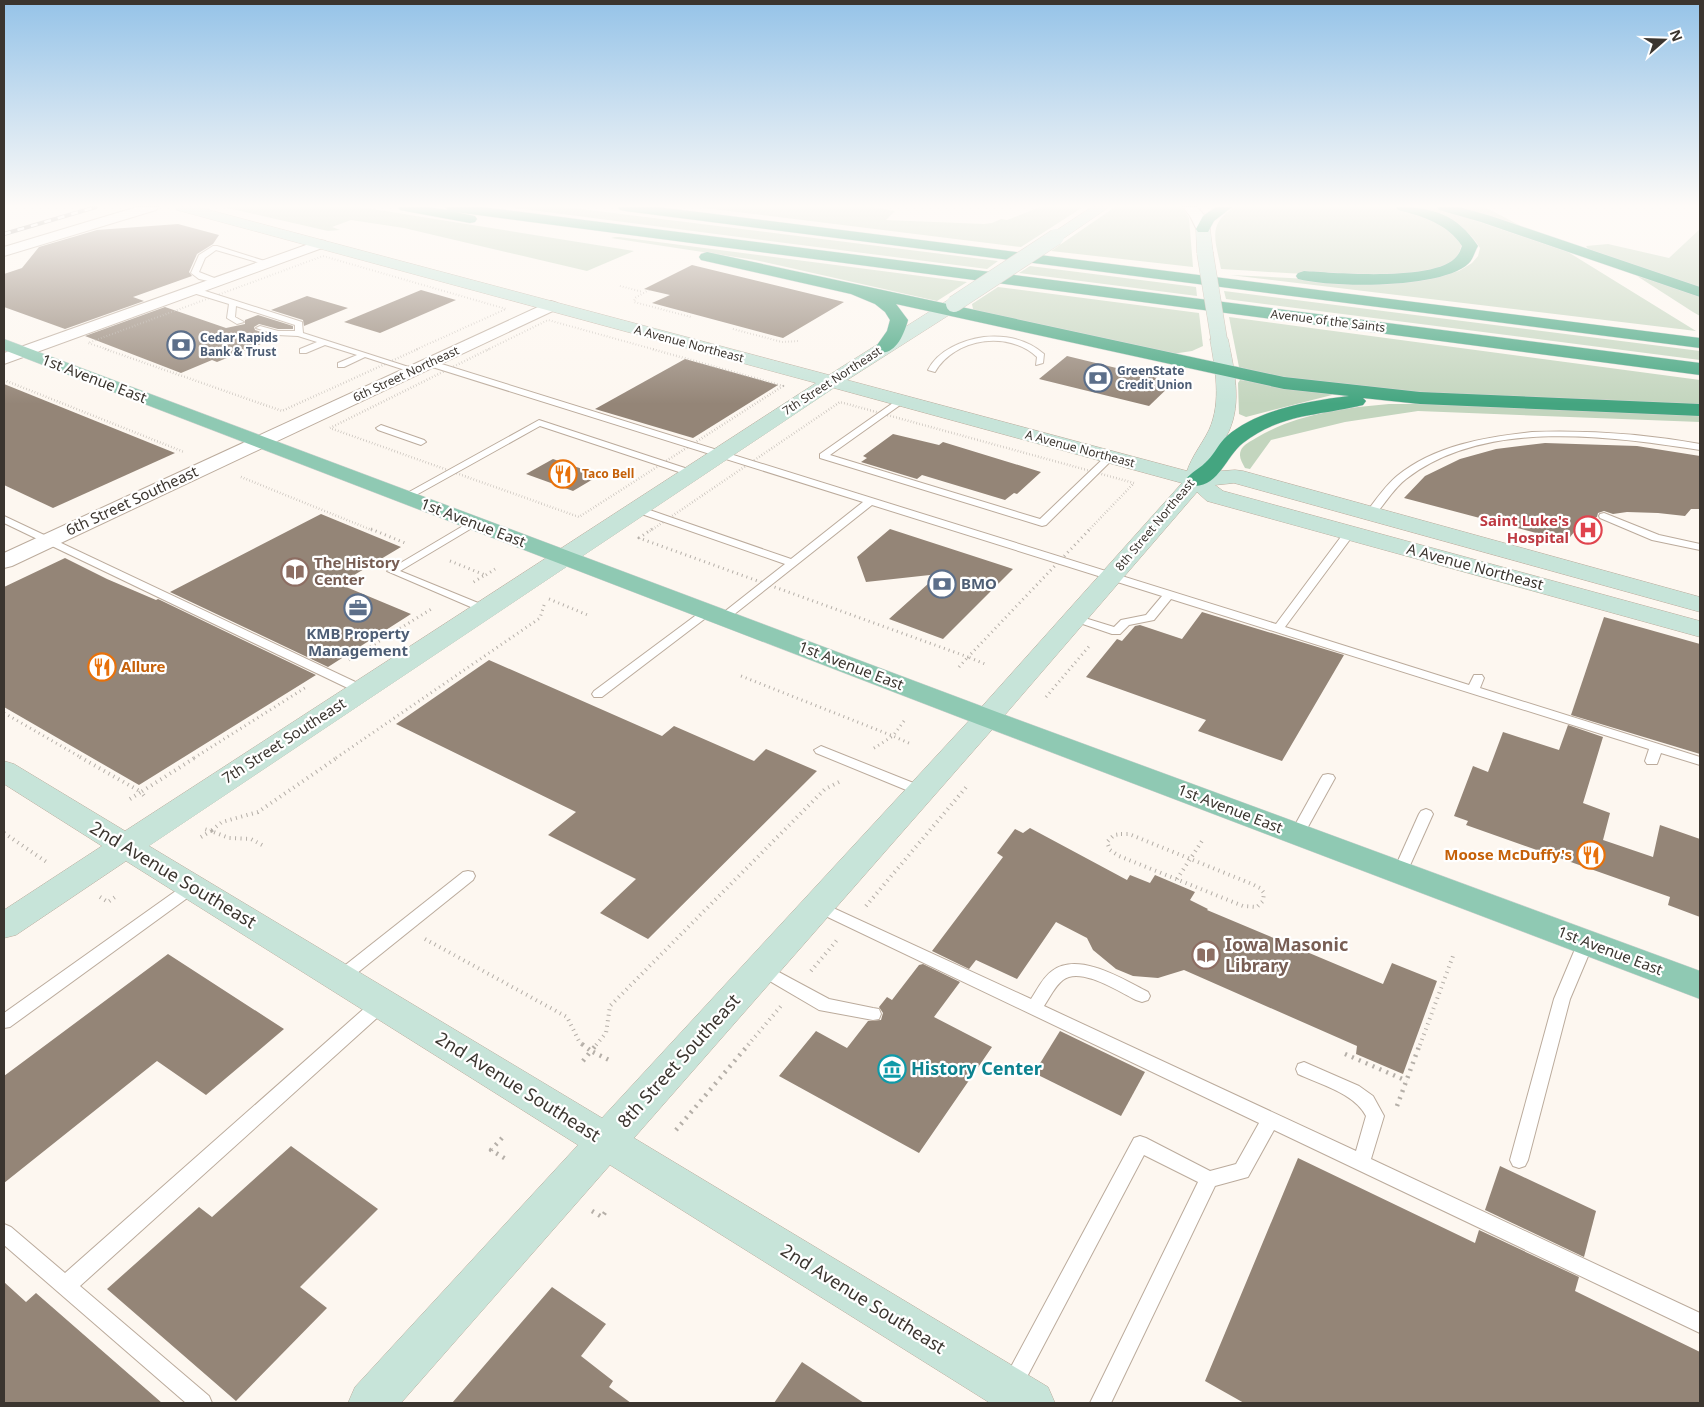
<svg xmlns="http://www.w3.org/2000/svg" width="1704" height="1407" viewBox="0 0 1704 1407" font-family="'Noto Sans',sans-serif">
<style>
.green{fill:#c3d5be}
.building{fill:#948577}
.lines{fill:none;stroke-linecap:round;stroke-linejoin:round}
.lane-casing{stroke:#bbab9c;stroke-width:2}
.street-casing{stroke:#bbab9c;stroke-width:2}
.secondary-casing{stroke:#bbab9c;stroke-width:1}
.primary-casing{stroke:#d4d3d1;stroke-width:1}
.highway-casing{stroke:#d4d3d1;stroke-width:1}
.path-far4{stroke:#b5afa8;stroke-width:2;stroke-dasharray:0.5 2.5;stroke-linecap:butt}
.path-far3{stroke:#b5afa8;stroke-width:2.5;stroke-dasharray:0.5 2.5;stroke-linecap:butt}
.path-far2{stroke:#b5afa8;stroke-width:3;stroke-dasharray:1 4;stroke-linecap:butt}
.path-far1{stroke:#b5afa8;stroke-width:4;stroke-dasharray:1 4.5;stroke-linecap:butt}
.path{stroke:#b5afa8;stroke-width:4.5;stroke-dasharray:2 5.5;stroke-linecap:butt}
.lane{fill:#fff;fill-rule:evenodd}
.street{fill:#fff;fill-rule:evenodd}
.secondary{fill:#c7e4d9;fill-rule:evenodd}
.primary{fill:#8fc9b3;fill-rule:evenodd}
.highway{fill:#44a580;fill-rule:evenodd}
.rail-casing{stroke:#97918b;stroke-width:4}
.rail{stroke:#fff;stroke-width:2.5;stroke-dasharray:7;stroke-linecap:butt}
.secondary-bridge-casing{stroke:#bbab9c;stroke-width:17;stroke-linecap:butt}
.secondary-bridge{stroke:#c7e4d9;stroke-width:16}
.labels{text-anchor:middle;stroke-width:4.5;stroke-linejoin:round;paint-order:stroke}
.far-street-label{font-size:12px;fill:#3b352f;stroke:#fff}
.far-service-label{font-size:12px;font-weight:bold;fill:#4e5e75;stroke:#fff;text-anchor:start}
.far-food-label{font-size:12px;font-weight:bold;fill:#c56008;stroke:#fff;text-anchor:start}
.street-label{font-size:15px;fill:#3b352f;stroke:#fff}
.health-label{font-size:15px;font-weight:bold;fill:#be3a42;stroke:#fff;text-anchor:end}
.education-label{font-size:15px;font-weight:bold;fill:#785e54;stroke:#fff;text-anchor:start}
.service-label{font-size:15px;font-weight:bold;fill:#4e5e75;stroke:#fff;text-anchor:start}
.food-label{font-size:15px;font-weight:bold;fill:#c56008;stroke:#fff;text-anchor:start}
.near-street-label{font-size:18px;fill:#3b352f;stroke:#fff}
.near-education-label{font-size:18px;font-weight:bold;fill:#785e54;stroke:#fff;text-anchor:start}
.near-culture-label{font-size:18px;font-weight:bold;fill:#0d838f;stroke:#fff;text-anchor:start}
</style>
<rect width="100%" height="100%" fill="#fdf7f0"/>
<g class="green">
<path d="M223 207H360L634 251 587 271 404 228 351 220 332 227 340 230 328 231Z"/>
<path d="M508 207H565L998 261 987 269Z"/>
<path d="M696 207H873L895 211 886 220 984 224 992 223 1001 219 1007 220 1040 207H1083L1021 247Z"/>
<path d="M1115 207H1182L1189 218 1193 267 1051 251Z"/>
<path d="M1235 207H1392L1423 216 1447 228 1461 244C1461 253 1455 260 1447 265 1424 276 1395 275 1371 275 1321 276 1271 272 1221 269 1216 241 1206 224 1235 207Z"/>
<path d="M1411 207H1432L1450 212 1568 252 1696 331 1230 275 1329 280 1426 279 1459 271 1472 263 1478 256 1480 248C1466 223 1437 214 1411 207Z"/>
<path d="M1455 207H1485L1534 233Z"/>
<path d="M1700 229V288L1589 250 1586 246 1608 244 1669 258Z"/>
<path d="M615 237H619L967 282 937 301 755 260 611 238Z"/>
<path d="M1030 266 1196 287 1197 296 1019 273Z"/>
<path d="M1637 276 1700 296V316L1693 312Z"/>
<path d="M998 287 1199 313 1203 346 1192 351 1172 354 975 311 973 309 972 304Z"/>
<path d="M1224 291 1700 351V360L1226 299Z"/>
<path d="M1229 317 1700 380V406L1369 390 1303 383 1239 367Z"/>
<path d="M1240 380 1331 393 1332 395 1246 417 1239 414 1238 383Z"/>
<path d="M1389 404H1458L1700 415V422L1418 411 1345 422 1271 440 1250 469 1245 468C1242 462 1238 457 1241 450 1243 445 1251 441 1256 438 1296 414 1343 408 1389 404Z"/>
</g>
<g class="building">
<path d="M178 224 219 235 213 244 197 254 189 272 192 276 133 297 144 301 65 329 4 307V274L22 268 39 247 97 230Z"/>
<path d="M692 265 844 302 783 338 652 303 670 295 644 289Z"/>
<path d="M421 290 456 300 380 333 344 322Z"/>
<path d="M307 296 348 308 304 326 303 320 271 310Z"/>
<path d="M165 307 226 328 245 324V320L258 315 293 326V329H278L259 324 254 327 255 330 278 337 217 362 212 360 181 373 85 336Z"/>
<path d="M1067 356 1174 382 1149 406 1039 379Z"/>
<path d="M685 359 778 385 693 438 595 409Z"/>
<path d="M4 384 175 453 53 508 4 485Z"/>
<path d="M893 434 939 445 943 442 1041 472 1017 494 1014 493 1005 500 922 475 917 479 861 462 867 458 863 456Z"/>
<path d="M1545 443 1637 446 1700 456V509H1691L1685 516 1658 513 1627 512 1613 514 1604 511 1598 513 1597 517 1578 527 1567 541 1404 498 1425 476 1460 459 1496 449Z"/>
<path d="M553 459 600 475 573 491 526 474Z"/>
<path d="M321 514 401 547 339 584 411 614 328 667 170 592Z"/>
<path d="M890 529 1004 566 1013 569 943 639 889 619 939 574 866 582 857 557Z"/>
<path d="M65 558 107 579 156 600 158 599 316 675 139 785 4 707V587Z"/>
<path d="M1202 612 1344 655 1282 761 1198 731 1206 720 1086 677 1117 639 1122 641 1135 626 1140 625 1182 639Z"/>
<path d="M1604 617 1700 644V754L1571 715Z"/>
<path d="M489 660 662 736 674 726 754 761 766 749 817 771 648 939 600 913 636 879 548 835 576 812 396 724Z"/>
<path d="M1568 725 1603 737 1583 803 1610 813 1603 840 1653 857 1660 825 1700 839V917L1668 905 1670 897 1466 825 1468 821 1454 816 1473 766 1488 772 1503 732 1559 750Z"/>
<path d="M1030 828 1127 880 1130 875 1150 883 1155 875 1195 892 1190 900 1208 909 1207 910 1383 984 1392 963 1437 981 1403 1074 1356 1054 1357 1046 1184 970 1158 978 1133 976 1116 969 1093 950 1087 938 1056 922 1017 979 976 960 969 969 932 951 1003 857 997 853 1015 829 1023 833Z"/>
<path d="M168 954 284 1029 206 1095 157 1061 4 1183V1076Z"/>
<path d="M923 964 960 982 934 1017 992 1047 919 1153 779 1076 816 1031 847 1048 868 1021 881 1020 883 1013 879 1007 887 997 892 1000 919 965Z"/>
<path d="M1060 1031 1145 1072 1121 1116 1034 1073Z"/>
<path d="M291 1146 378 1209 300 1287 327 1308 236 1401 107 1289 199 1207 212 1217Z"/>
<path d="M1298 1158 1475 1243 1479 1230 1579 1277 1575 1291 1700 1352V1403H1244L1205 1381Z"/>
<path d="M1500 1166 1596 1211 1584 1257 1485 1210Z"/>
<path d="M4 1282 26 1302 36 1293 162 1403H4Z"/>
<path d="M552 1287 606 1324 581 1356 613 1381 609 1387 631 1403H452Z"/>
<path d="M802 1362 864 1403H774Z"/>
</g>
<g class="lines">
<g class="lane-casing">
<g id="lane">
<path d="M213 246H217L271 263 267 265 216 250 205 258 199 272 222 281 218 283 199 279 191 273 199 255Z"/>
<path d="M190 288H196L302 322 303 333 418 370 414 373 365 357 344 367H338V363L357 355 325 345 306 353H300V349L317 342 298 336 277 335 256 328 260 326 278 331H295V325L236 306 235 317 244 322 237 324 227 318 229 304 190 292Z"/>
<path d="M984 337C1006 335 1027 339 1044 354L1043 363 1036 365 1037 357C1008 330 955 338 935 372L928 370C938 350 963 340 984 337Z"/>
<path d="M426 361H432L1276 624 1346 530H1354L1355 532 1354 534 1285 627 1469 685 1474 675H1482L1484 678 1480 688 1700 757V765L1661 753 1657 764H1647L1645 761 1649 749 1171 599 1154 620 1129 625 1120 634H1112L1071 620 1069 618 1075 615 1114 627 1121 620 1146 615 1162 596 872 505 727 620H719L717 618 719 616 785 564 633 511V507H641L791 559 863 502 426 365Z"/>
<path d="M900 398 904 401 903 403 830 455 1040 519 1107 455 1110 454 1115 457 1046 525 1042 526 820 458V454Z"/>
<path d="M539 420 694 471 696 473 694 475H688L540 426 409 499 405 500 400 497Z"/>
<path d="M381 425 424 440 426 442 421 445 418 444 378 430 376 428Z"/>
<path d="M1532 432C1589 430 1644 434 1700 444V450C1609 436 1485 418 1406 479 1393 489 1385 504 1374 516L1370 517 1365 514C1375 501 1385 486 1397 476 1435 445 1486 437 1532 432Z"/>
<path d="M1604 513 1659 535 1700 544V550L1652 540 1600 518 1599 516 1600 514Z"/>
<path d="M4 516 366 687 368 690 362 694 358 693 4 523Z"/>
<path d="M473 520 477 521 478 523 477 525 400 571 488 607 490 609 488 611H480L387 571Z"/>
<path d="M707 609 711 610 713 612 711 614 602 697H594L592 694 594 691 703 610Z"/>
<path d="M821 746 926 788 928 791 926 794H916L816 753 814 750Z"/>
<path d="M1328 774 1333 775 1335 778 1304 834 1302 837H1292L1290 834 1321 778 1323 775Z"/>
<path d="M1426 809 1431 811 1433 814 1407 872 1405 876 1400 877 1395 876 1393 872 1419 814 1421 811Z"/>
<path d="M468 871 473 872 475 876 473 880 346 982 340 984 334 982 332 978 334 974 463 872Z"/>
<path d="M192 882 197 883 199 887 197 891 10 1027 4 1028V1013L187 883Z"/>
<path d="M818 901 1031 999C1037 990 1043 977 1052 971 1078 951 1123 979 1148 992L1150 996 1148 1000 1142 1002 1136 1000C1120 992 1080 966 1063 980 1055 986 1050 997 1044 1006L1356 1151 1366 1116C1354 1093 1321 1085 1298 1074L1296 1069 1298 1064 1304 1062 1359 1086 1373 1096 1384 1116 1371 1159 1700 1313V1333L1274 1130 1248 1177 1215 1186 1111 1403H1090L1198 1182 1144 1155 1019 1392 1012 1395 1005 1392 1002 1385 1005 1378 1134 1138 1140 1136 1146 1138 1210 1171 1236 1164 1259 1123 813 910 811 906 813 902Z"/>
<path d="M1586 936 1591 938 1594 942 1570 999 1528 1160 1525 1166 1519 1168 1513 1166 1510 1160 1554 999 1578 942 1581 938Z"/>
<path d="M762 963 829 999 873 1008 879 1009 881 1014 879 1019 873 1020 819 1010 756 973 754 969 756 965Z"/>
<path d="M382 997 388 998 390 1003 388 1008 80 1286 209 1396 212 1403H186L4 1245V1224L11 1227 65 1273 376 998Z"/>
</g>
</g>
<g class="street-casing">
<g id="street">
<path d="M137 207H158L156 210 4 256V247Z"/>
<path d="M1183 207H1197L1204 215 1210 229 1208 232H1198L1190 216Z"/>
<path d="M320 240 325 241 327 244 325 247 4 364V353Z"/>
<path d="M551 301 557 303 559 306 557 309 12 566 4 568V553Z"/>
</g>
</g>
<g class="secondary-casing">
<g id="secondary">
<path d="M175 207H198L829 375 948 300H960L962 304 960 308 847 380 1187 471C1192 456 1202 444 1209 430 1222 401 1215 369 1210 339L1213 335 1219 334 1225 335 1228 339C1234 369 1242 402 1229 431 1222 445 1212 457 1208 472L1235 470 1243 471 1700 597V612L1234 483 1215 485 1223 491 1700 621V637L1207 501 1197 492 997 724 634 1138 1048 1387 1055 1403H990L610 1165 401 1403H348L355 1387 578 1145 126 861 16 935 4 938V910L102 846 4 784V761L14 764 125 831 816 383 177 210ZM834 388 1182 483 977 712 602 1118 149 846Z"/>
<path d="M1092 207H1109L1061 240H1051L1048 237 1051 234Z"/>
<path d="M1203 225 1208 226 1210 229 1213 253 1211 256H1199L1197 253 1196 229 1198 226Z"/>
</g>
</g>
<g class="primary-casing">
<path id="primary" d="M4 339 997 712 1700 971V999L977 724 4 350Z"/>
</g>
<g class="highway-casing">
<g id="highway">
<path d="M398 207H428L448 210 444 207H483L1700 363V375L455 212 475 216 477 219 475 222 470 223 405 211 400 210Z"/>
<path d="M618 207H658L1700 338V348L625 211 620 210Z"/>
<path d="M1216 207H1232L1214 221 1208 232H1198L1196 229 1203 216Z"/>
<path d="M1396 207C1432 207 1457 214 1478 246 1475 251 1473 259 1469 263 1443 289 1333 288 1298 279L1296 276 1298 273 1304 271C1335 273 1438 282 1457 256 1459 254 1461 249 1462 246 1448 224 1422 216 1398 210Z"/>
<path d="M1437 207H1459L1491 216 1700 287V297L1481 222 1439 210Z"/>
<path d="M707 252 1284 377 1420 392 1700 404V416L1420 404 1363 398 1366 401 1363 405C1319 416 1282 413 1243 443 1225 457 1217 492 1188 485L1185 480C1191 472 1201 468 1208 460 1215 453 1219 443 1227 436 1259 409 1309 401 1349 396L1284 389 896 304 908 320C904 335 895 356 878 352L875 348 887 331 890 320 885 312 875 304 851 294 701 260 699 257 701 254Z"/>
</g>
</g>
<g class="path-far4">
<path d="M620 286 643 292"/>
<path d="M649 290 635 298 634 302 691 317"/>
<path d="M733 329 782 342 799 341"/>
<path d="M109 350 88 343 323 256 506 309 415 350"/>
<path d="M487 350 548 320 656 350"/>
</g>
<g class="path-far3">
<path d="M105 349 282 411 418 349"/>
<path d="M489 349 330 428 579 517 783 386 652 349"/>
<path d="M4 380 184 452"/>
<path d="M241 477 374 531"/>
<path d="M650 531 840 402 1134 483 1088 531"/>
</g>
<g class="path-far2">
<path d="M371 529 405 543"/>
<path d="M652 529 639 538 968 657 1090 529"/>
<path d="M450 561 485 575 472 583"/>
<path d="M486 575 495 569"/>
<path d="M549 599 590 616"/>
<path d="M349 660 433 608"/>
<path d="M959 667 968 657 985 664"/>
<path d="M741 676 893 736 871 750"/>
<path d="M1046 697 1091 644"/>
<path d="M4 713 82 758"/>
<path d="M904 721 893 736 911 744"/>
<path d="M194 758 308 686"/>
<path d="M336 758 540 618 545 602"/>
</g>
<g class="path-far1">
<path d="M80 757 141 792 196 757"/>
<path d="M130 799 141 792 146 798"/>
<path d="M4 833 48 863"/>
<path d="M1121 834H1129L1252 884 1260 888 1264 893 1263 901 1257 907 1243 906 1119 856 1110 850 1107 842 1114 835Z"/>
<path d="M201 837 211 831 204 829"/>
<path d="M262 845 251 839 229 838 211 831 222 822 258 812 338 757"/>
<path d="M1177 879 1204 838"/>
<path d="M100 897 108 902 118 895"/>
<path d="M866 906 968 785"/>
<path d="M425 939 567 1017 580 1043 583 1045"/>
<path d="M811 971 837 940"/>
<path d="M596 1045 606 1033 610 1006 825 789 841 781"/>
<path d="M748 1045 781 1006"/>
<path d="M1420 1045 1453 956"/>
</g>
<g class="path">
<path d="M582 1044 591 1051 597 1044"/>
<path d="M1345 1054 1407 1081"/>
<path d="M583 1061 591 1051 609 1060"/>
<path d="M1397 1106 1420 1044"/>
<path d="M676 1130 749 1044"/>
<path d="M502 1138 491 1150 509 1161"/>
<path d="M592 1211 602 1217 608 1208"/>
</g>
<use href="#lane" class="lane"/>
<use href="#street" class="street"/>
<use href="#secondary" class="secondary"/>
<use href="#primary" class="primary"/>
<use href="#highway" class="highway"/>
<g class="rail-casing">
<path id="rail" d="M4 234 96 207"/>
</g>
<use href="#rail" class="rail"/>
<g class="secondary-bridge-casing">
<g id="secondary-bridge">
<path d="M1205 253 1219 339"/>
<path d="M954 304 1056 237"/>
</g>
</g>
<use href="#secondary-bridge" class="secondary-bridge"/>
</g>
<linearGradient id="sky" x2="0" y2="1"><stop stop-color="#95c3e8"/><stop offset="0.51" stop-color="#fefbf8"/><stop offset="1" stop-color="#fefbf8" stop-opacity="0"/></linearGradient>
<rect width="1704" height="404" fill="url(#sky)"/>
<defs>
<g id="bank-ring" transform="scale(1.4375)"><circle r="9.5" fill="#fff" stroke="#5c6f8a" stroke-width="1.5"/><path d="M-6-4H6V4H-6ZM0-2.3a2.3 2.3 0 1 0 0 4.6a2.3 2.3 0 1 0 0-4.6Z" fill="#5c6f8a"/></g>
<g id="restaurant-ring" transform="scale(1.4375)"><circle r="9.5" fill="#fff" stroke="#e8710a" stroke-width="1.5"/><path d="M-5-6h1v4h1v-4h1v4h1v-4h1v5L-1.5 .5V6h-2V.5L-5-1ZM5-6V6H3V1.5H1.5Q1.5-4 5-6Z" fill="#e8710a"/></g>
<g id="hospital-ring" transform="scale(1.4375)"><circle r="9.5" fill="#fff" stroke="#e0444e" stroke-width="1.5"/><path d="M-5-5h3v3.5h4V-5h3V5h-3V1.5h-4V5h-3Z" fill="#e0444e"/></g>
<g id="library-ring" transform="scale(1.4375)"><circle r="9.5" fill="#fff" stroke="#8d6e63" stroke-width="1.5"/><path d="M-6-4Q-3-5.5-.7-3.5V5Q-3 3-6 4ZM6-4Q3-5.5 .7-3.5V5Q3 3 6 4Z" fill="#8d6e63"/></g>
<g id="office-ring" transform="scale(1.4375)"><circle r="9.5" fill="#fff" stroke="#5c6f8a" stroke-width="1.5"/><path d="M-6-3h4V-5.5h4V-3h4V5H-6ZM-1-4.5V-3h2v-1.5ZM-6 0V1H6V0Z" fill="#5c6f8a"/></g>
<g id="museum-ring" transform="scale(1.4375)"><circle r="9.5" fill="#fff" stroke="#0f9aa8" stroke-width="1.5"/><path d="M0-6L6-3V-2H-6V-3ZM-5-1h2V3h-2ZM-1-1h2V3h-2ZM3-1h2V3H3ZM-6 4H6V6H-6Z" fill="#0f9aa8"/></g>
</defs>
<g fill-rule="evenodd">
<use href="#bank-ring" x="181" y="345"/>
<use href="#bank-ring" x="1098" y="378"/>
<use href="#restaurant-ring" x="563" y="474"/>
<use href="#hospital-ring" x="1588" y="530"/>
<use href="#library-ring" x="295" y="572"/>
<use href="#bank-ring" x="942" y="584"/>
<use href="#office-ring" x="358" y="608"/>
<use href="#restaurant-ring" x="102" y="667"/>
<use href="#restaurant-ring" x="1591" y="855"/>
<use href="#library-ring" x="1206" y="955"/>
<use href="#museum-ring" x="892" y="1069"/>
</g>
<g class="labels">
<g class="far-street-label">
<text transform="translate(1328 321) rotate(7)" y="4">Avenue of the Saints</text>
<text transform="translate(689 344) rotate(15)" y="4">A Avenue Northeast</text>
<text transform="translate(406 374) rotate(-25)" y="4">6th Street Northeast</text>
<text transform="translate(832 381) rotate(-33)" y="4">7th Street Northeast</text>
<text transform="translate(1080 449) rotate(15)" y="4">A Avenue Northeast</text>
<text transform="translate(1155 525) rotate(-50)" y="4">8th Street Northeast</text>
</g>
<g class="far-service-label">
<text x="200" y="342">Cedar Rapids<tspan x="200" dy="14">Bank &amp; Trust</tspan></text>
<text x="1117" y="375">GreenState<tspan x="1117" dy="14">Credit Union</tspan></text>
</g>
<g class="far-food-label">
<text x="582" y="478">Taco Bell</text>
</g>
<g class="street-label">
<text transform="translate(94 379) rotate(21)" y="5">1st Avenue East</text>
<text transform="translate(132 501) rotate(-25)" y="5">6th Street Southeast</text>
<text transform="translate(473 523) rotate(21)" y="5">1st Avenue East</text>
<text transform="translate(1475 567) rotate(15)" y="5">A Avenue Northeast</text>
<text transform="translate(851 666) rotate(21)" y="5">1st Avenue East</text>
<text transform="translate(284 741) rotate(-33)" y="5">7th Street Southeast</text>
<text transform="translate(1230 809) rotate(21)" y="5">1st Avenue East</text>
<text transform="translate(1610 951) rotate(21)" y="5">1st Avenue East</text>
</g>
<g class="health-label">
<text x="1569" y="526">Saint Luke's<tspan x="1569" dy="17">Hospital</tspan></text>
</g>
<g class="education-label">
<text x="314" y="568">The History<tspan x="314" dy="17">Center</tspan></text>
</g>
<g class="service-label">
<text x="961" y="589">BMO</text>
<text x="358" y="639" text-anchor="middle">KMB Property<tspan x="358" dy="17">Management</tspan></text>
</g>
<g class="food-label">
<text x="121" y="672">Allure</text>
<text x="1572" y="860" text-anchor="end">Moose McDuffy's</text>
</g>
<g class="near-street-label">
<text transform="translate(173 875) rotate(31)" y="6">2nd Avenue Southeast</text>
<text transform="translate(679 1061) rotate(-48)" y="6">8th Street Southeast</text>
<text transform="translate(518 1087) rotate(32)" y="6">2nd Avenue Southeast</text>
<text transform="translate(863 1299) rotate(32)" y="6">2nd Avenue Southeast</text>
</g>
<g class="near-education-label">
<text x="1225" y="951">Iowa Masonic<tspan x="1225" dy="21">Library</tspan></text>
</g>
<g class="near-culture-label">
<text x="911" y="1075">History Center</text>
</g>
</g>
<rect width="1704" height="1407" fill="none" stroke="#3b352f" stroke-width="10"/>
<g transform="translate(1664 40) rotate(70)" stroke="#ffffff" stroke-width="4" paint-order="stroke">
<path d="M0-4L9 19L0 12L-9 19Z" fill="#3b352f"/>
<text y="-8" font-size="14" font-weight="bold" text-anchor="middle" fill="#3b352f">N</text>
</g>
</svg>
